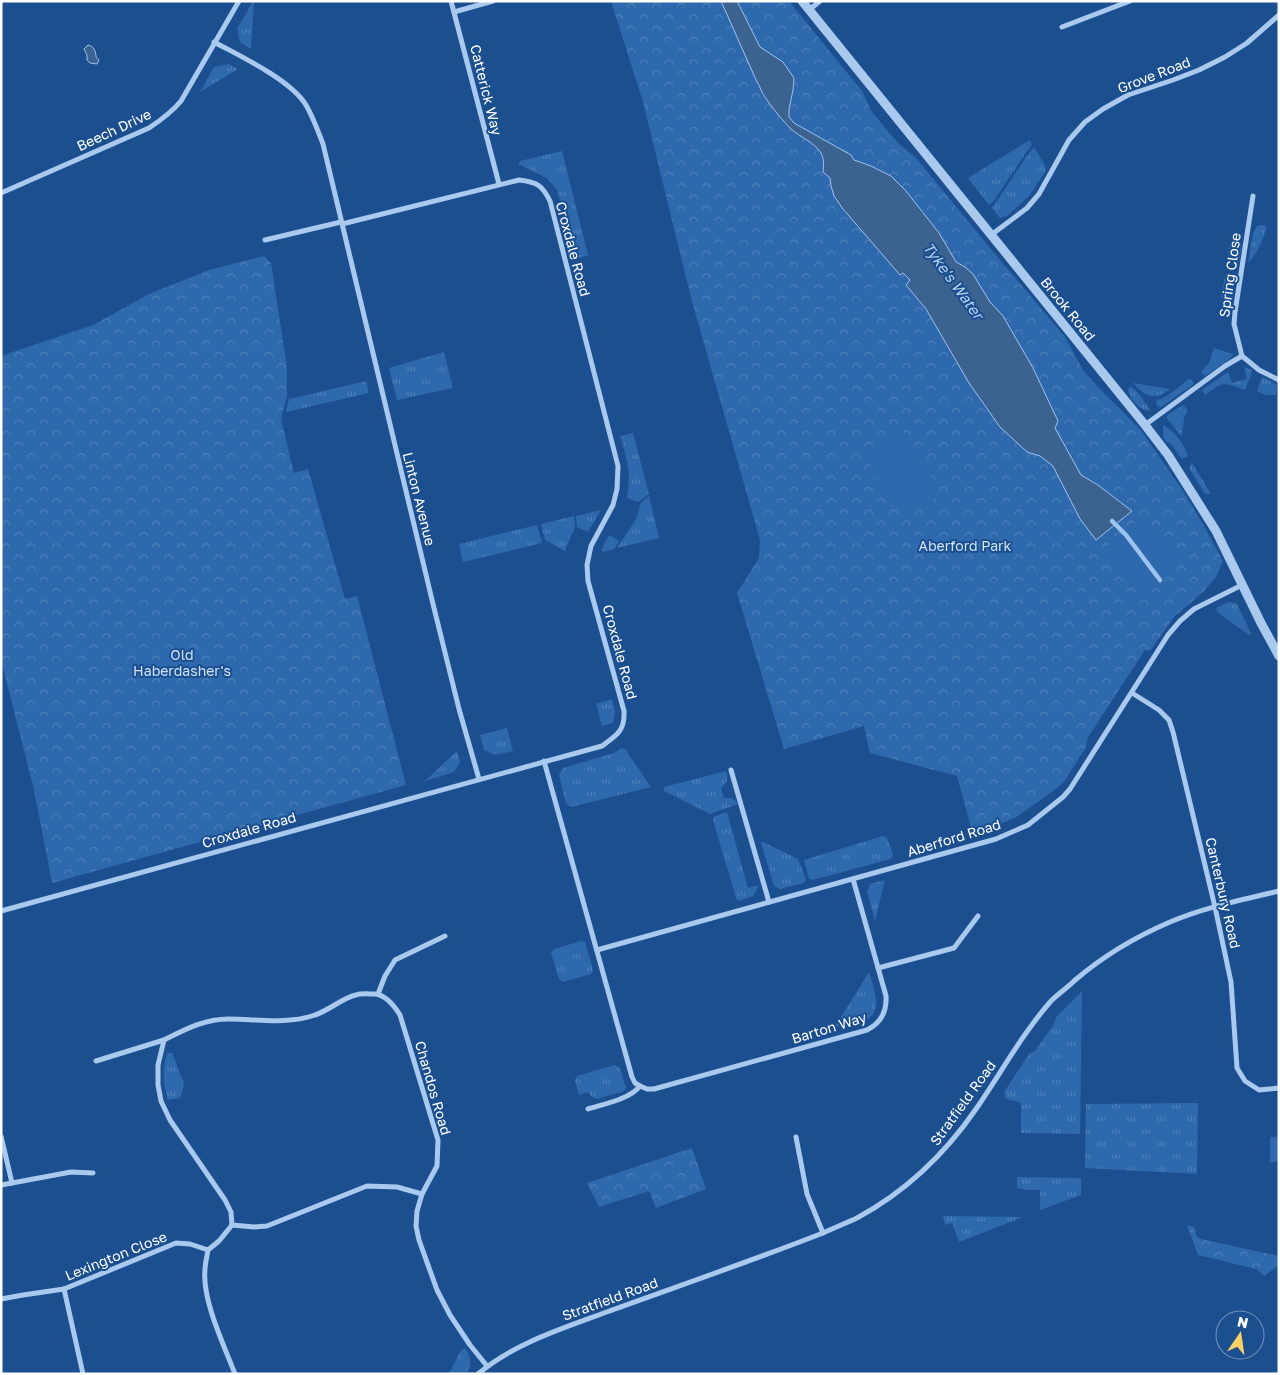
<svg xmlns="http://www.w3.org/2000/svg" width="1280" height="1375" viewBox="0 0 1280 1375" font-family="'Golos Text',sans-serif">
<style>
.grass{fill:url(#grass-tufts)}
.forest{fill:url(#forest-crowns)}
.pitch{fill:#2e69ad}
.water{fill:#3c6290;stroke:#9cc4f0}
.lines{fill:none;stroke-linecap:round;stroke-linejoin:round}
.stream{stroke:#9cc4f0;stroke-width:4.5}
.minor{stroke:#a9c9ee;stroke-width:5}
.tertiary{stroke:#a9c9ee;stroke-width:9}
.labels{text-anchor:middle;stroke-width:4;stroke-linejoin:round;paint-order:stroke}
.street-label{font-size:14px;fill:#fff;stroke:#1b4f8f}
.park-label{font-size:14px;fill:#cfe3fa;stroke:#1b4f8f}
.water-label{font-size:15px;font-style:italic;fill:#b5d3f5;stroke:#1b4f8f}
</style>
<defs>
<pattern id="grass-tufts" width="24" height="20" patternUnits="userSpaceOnUse" patternTransform="scale(1.25)"><rect width="24" height="20" fill="#2e69ad"/><path d="M3 7l-1-3M5 7V3M7 7l1-3M15 17l-1-3M17 17v-4M19 17l1-3" fill="none" stroke="#4d80b9"/></pattern>
<pattern id="forest-crowns" width="20" height="18" patternUnits="userSpaceOnUse" patternTransform="scale(1.25)"><rect width="20" height="18" fill="#2e69ad"/><path d="M2 6a3 3 0 1 1 6 0M12 15a3 3 0 1 1 6 0" fill="none" stroke="#4d80b9"/></pattern>
</defs>
<rect width="100%" height="100%" fill="#1b4f8f"/>
<g class="grass">
<path d="M253 1H254L251 49 240 42 237 29Z"/>
<path d="M229 64 238 69 200 92 214 67Z"/>
<path d="M1030 140 1032 145 1025 154 993 202 989 205 968 178Z"/>
<path d="M1034 147 1045 165V172L1030 195 1007 216 1000 218 992 208 1026 157Z"/>
<path d="M562 151 588 255 576 259 557 190 547 178 518 164 520 161Z"/>
<path d="M1262 225 1267 226C1264 238 1257 254 1248 263L1253 233 1257 226Z"/>
<path d="M1230 242 1242 244 1238 266 1227 264Z"/>
<path d="M1225 275 1236 277 1233 300 1221 298Z"/>
<path d="M1214 348 1233 354 1231 358 1205 376 1201 372 1209 363Z"/>
<path d="M444 352 453 388 397 400 389 368Z"/>
<path d="M1244 367 1252 370 1251 375 1245 390C1237 388 1229 382 1220 385 1215 387 1210 392 1205 395L1202 390 1228 372 1232 383 1247 379Z"/>
<path d="M1262 377 1277 385 1276 395H1266L1257 391Z"/>
<path d="M1189 379H1191L1194 384 1161 407H1158L1156 403 1157 400C1164 400 1182 384 1189 379Z"/>
<path d="M366 381 369 393 286 412 289 399Z"/>
<path d="M1133 383 1170 389C1155 401 1145 397 1133 383Z"/>
<path d="M1131 386 1139 394 1151 411C1140 411 1129 399 1128 389Z"/>
<path d="M1183 405 1188 410 1184 418 1182 437 1166 417 1169 414Z"/>
<path d="M1163 425C1175 432 1184 443 1188 456L1182 459 1170 443 1166 442 1163 436Z"/>
<path d="M633 433 649 494 638 502 627 498C631 472 628 461 620 436Z"/>
<path d="M1192 463 1211 494H1205L1189 468Z"/>
<path d="M649 496 659 538 617 548 636 519 641 503Z"/>
<path d="M601 510 588 532 577 527 576 516Z"/>
<path d="M574 516 575 526 565 551 545 540 541 524Z"/>
<path d="M537 525 542 543 463 562 459 544Z"/>
<path d="M609 535 619 541 614 549 603 552 601 550Z"/>
<path d="M1228 602 1235 603 1238 606 1251 634 1249 635 1217 612 1216 608Z"/>
<path d="M612 699 615 712 613 723 602 726 596 704Z"/>
<path d="M507 728 513 751 495 755 484 750 480 735Z"/>
<path d="M622 748 625 749 651 787 571 807 566 804 559 775 563 768 614 753Z"/>
<path d="M457 751 460 762 454 772 425 781Z"/>
<path d="M726 771C729 779 727 783 721 788L724 798C731 798 734 798 738 804L710 814 664 791V787Z"/>
<path d="M727 812 748 888 759 885 753 896 739 901 736 898 713 820 715 816Z"/>
<path d="M883 836 887 838 893 855 891 859 812 880 809 878 804 860Z"/>
<path d="M763 842 798 859 806 879 804 883 780 889 774 886 761 843Z"/>
<path d="M885 880 875 921 867 892 870 884Z"/>
<path d="M581 941 585 942 593 970 591 974 563 982 559 979 551 953 554 949Z"/>
<path d="M869 972C873 987 884 1011 866 1020 856 1024 844 1025 834 1028Z"/>
<path d="M1082 991 1080 1134 1021 1133V1104L1019 1102 1006 1099 1004 1092 1029 1054 1035 1051 1054 1024 1056 1017Z"/>
<path d="M167 1053H172L183 1081 184 1086 180 1098 168 1100C163 1084 162 1069 167 1053Z"/>
<path d="M615 1065 620 1068 626 1088 624 1091 597 1099 592 1097 588 1092 579 1095 575 1080 577 1076Z"/>
<path d="M1198 1103 1197 1174 1085 1168 1086 1104Z"/>
<path d="M1270 1137H1279V1161L1270 1163Z"/>
<path d="M1017 1177 1081 1178V1195L1040 1210V1190H1025L1017 1188Z"/>
<path d="M943 1216 1023 1217 959 1242 952 1223 945 1225Z"/>
<path d="M465 1348C471 1357 473 1366 465 1374H449L460 1352Z"/>
</g>
<g class="forest">
<path d="M611 1H789L862 91 872 112 897 142 917 159 990 248 1065 337 1083 370 1098 387 1140 429 1183 491 1204 526 1223 561 1216 577 1203 592 1174 617 1150 651 1145 650 1087 739 1086 747 1064 782 1048 795 1015 818 973 835 957 776 870 753 864 726 784 749 737 593 759 558 760 540 691 298 643 102Z"/>
<path d="M264 256 271 263 287 367V396L281 419 294 473 308 469 345 599 357 596 406 785 52 883 34 790 1 660V356L93 325 149 294 209 270Z"/>
<path d="M692 1148 706 1189 656 1208 649 1191 599 1207 587 1183Z"/>
<path d="M1187 1225 1194 1227 1197 1237 1201 1239 1279 1256V1265L1264 1276 1256 1269 1198 1255Z"/>
</g>
<g class="pitch">
<path d="M903 431 942 494 903 520 864 455Z"/>
<path d="M1140 519 1180 565 1142 600 1105 547Z"/>
</g>
<g class="water">
<path d="M721 1H737L760 47 783 62 794 78 793 90 789 109V117L794 123 851 155 854 160 871 166 891 176 906 191 939 233 956 262 965 267 973 274 990 302 1003 316 1033 368 1058 421 1055 428 1081 475 1098 485 1132 511 1096 540 1080 519 1053 466 1040 456 1027 452 1000 427 969 383 926 309 906 285 910 280 903 273 900 275 843 209 834 196 831 186 830 178 823 172C824 166 824 159 821 153 814 142 800 137 791 129 783 121 767 102 762 92 760 88 760 86 757 82Z"/>
<path d="M88 45C94 46 96 52 96 57L99 60 97 64 90 63 87 60V55L84 49Z"/>
</g>
<g class="lines">
<path class="stream" d="M1112 521 1126 535 1160 580"/>
<g class="minor">
<path d="M451 1 499 184"/>
<path d="M809 10 820 1"/>
<path d="M454 12 493 1"/>
<path d="M1062 27 1130 1"/>
<path d="M214 42C240 56 291 80 306 105 313 117 318 131 323 144L433 604 459 709 479 779"/>
<path d="M1 193 149 128C161 120 172 112 181 101L239 1"/>
<path d="M991 235 1027 208 1039 194 1069 140 1085 122 1103 109 1128 95 1173 80 1199 70 1225 57 1247 43 1279 15"/>
<path d="M265 240 341 222"/>
<path d="M1242 356 1259 370 1279 380"/>
<path d="M1145 425 1225 366 1242 356 1234 324 1235 312 1253 196"/>
<path d="M1132 693 1159 710 1169 720 1173 732 1215 907 1231 982 1237 1068 1245 1081 1259 1090 1279 1088"/>
<path d="M544 761 632 1077 635 1083 640 1086"/>
<path d="M731 770 769 902"/>
<path d="M1 911 602 746C617 735 625 731 624 711L588 581 587 565 591 546 613 505 617 489 618 466 550 201C542 185 537 182 519 180L342 224"/>
<path d="M597 950 996 839 1028 825 1063 797 1070 789 1168 635 1180 621 1194 609 1242 585"/>
<path d="M878 968 954 948 978 916"/>
<path d="M378 994 385 976 395 960 445 936"/>
<path d="M96 1061 164 1040"/>
<path d="M588 1109C604 1104 630 1099 640 1086L647 1089H654L867 1030C881 1023 887 1012 886 996L853 879"/>
<path d="M1 1136 12 1183 1 1185"/>
<path d="M796 1137 807 1194 823 1233"/>
<path d="M12 1183 71 1172 93 1173"/>
<path d="M232 1225 231 1212 225 1200 170 1120 161 1101 158 1085V1065L164 1040C184 1030 204 1019 228 1019 258 1019 286 1025 315 1015 328 1011 344 997 356 995 361 993 369 994 375 994 386 995 395 1007 400 1015L438 1140 437 1166 422 1194 417 1211 416 1226 419 1240 437 1290 450 1315 470 1345 487 1366"/>
<path d="M232 1225 254 1227 267 1226 367 1186 397 1187 422 1194"/>
<path d="M208 1250C207 1257 205 1263 205 1270 202 1300 224 1345 235 1374"/>
<path d="M64 1289 83 1374"/>
<path d="M1 1299 23 1295 64 1289 176 1243 190 1244 208 1250 219 1241 232 1225"/>
<path d="M478 1374C515 1342 570 1326 615 1309 684 1284 754 1260 823 1233 834 1228 846 1223 857 1218 905 1192 945 1154 976 1109 1001 1073 1022 1034 1051 1001 1058 994 1067 988 1074 981 1103 956 1135 937 1170 922 1205 907 1242 900 1279 891"/>
</g>
<path class="tertiary" d="M802 1 1145 425 1168 455 1216 531 1261 623 1279 656"/>
</g>
<g class="labels">
<g class="street-label">
<text transform="translate(1154 75) rotate(-21)" y="5">Grove Road</text>
<text transform="translate(486 90) rotate(76)" y="5">Catterick Way</text>
<text transform="translate(114 130) rotate(-25)" y="5">Beech Drive</text>
<text transform="translate(573 249) rotate(75)" y="5">Croxdale Road</text>
<text transform="translate(1230 275) rotate(-82)" y="5">Spring Close</text>
<text transform="translate(1068 309) rotate(51)" y="5">Brook Road</text>
<text transform="translate(419 499) rotate(76)" y="5">Linton Avenue</text>
<text transform="translate(620 652) rotate(75)" y="5">Croxdale Road</text>
<text transform="translate(249 830) rotate(-16)" y="5">Croxdale Road</text>
<text transform="translate(954 838) rotate(-17)" y="5">Aberford Road</text>
<text transform="translate(1223 893) rotate(77)" y="5">Canterbury Road</text>
<text transform="translate(829 1028) rotate(-17)" y="5">Barton Way</text>
<text transform="translate(433 1088) rotate(74)" y="5">Chandos Road</text>
<text transform="translate(963 1103) rotate(-54)" y="5">Stratfield Road</text>
<text transform="translate(116 1256) rotate(-22)" y="5">Lexington Close</text>
<text transform="translate(610 1299) rotate(-20)" y="5">Stratfield Road</text>
</g>
<g class="park-label">
<text x="965" y="551">Aberford Park</text>
<text x="182" y="660">Old<tspan x="182" dy="16">Haberdasher's</tspan></text>
</g>
<g class="water-label">
<text transform="translate(953 281) rotate(54)" y="5">Tyke's Water</text>
</g>
</g>
<rect width="1280" height="1375" fill="none" stroke="#ffffff" stroke-width="5"/>
<g transform="translate(1240 1335) rotate(13)"><circle r="24" fill="#1b4f8f" stroke="#7695bc"/>
<path d="M0-4L9 19L0 12L-9 19Z" fill="#ffd166"/>
<text y="-8" font-size="14" font-weight="bold" text-anchor="middle" fill="#ffffff">N</text>
</g>
</svg>
